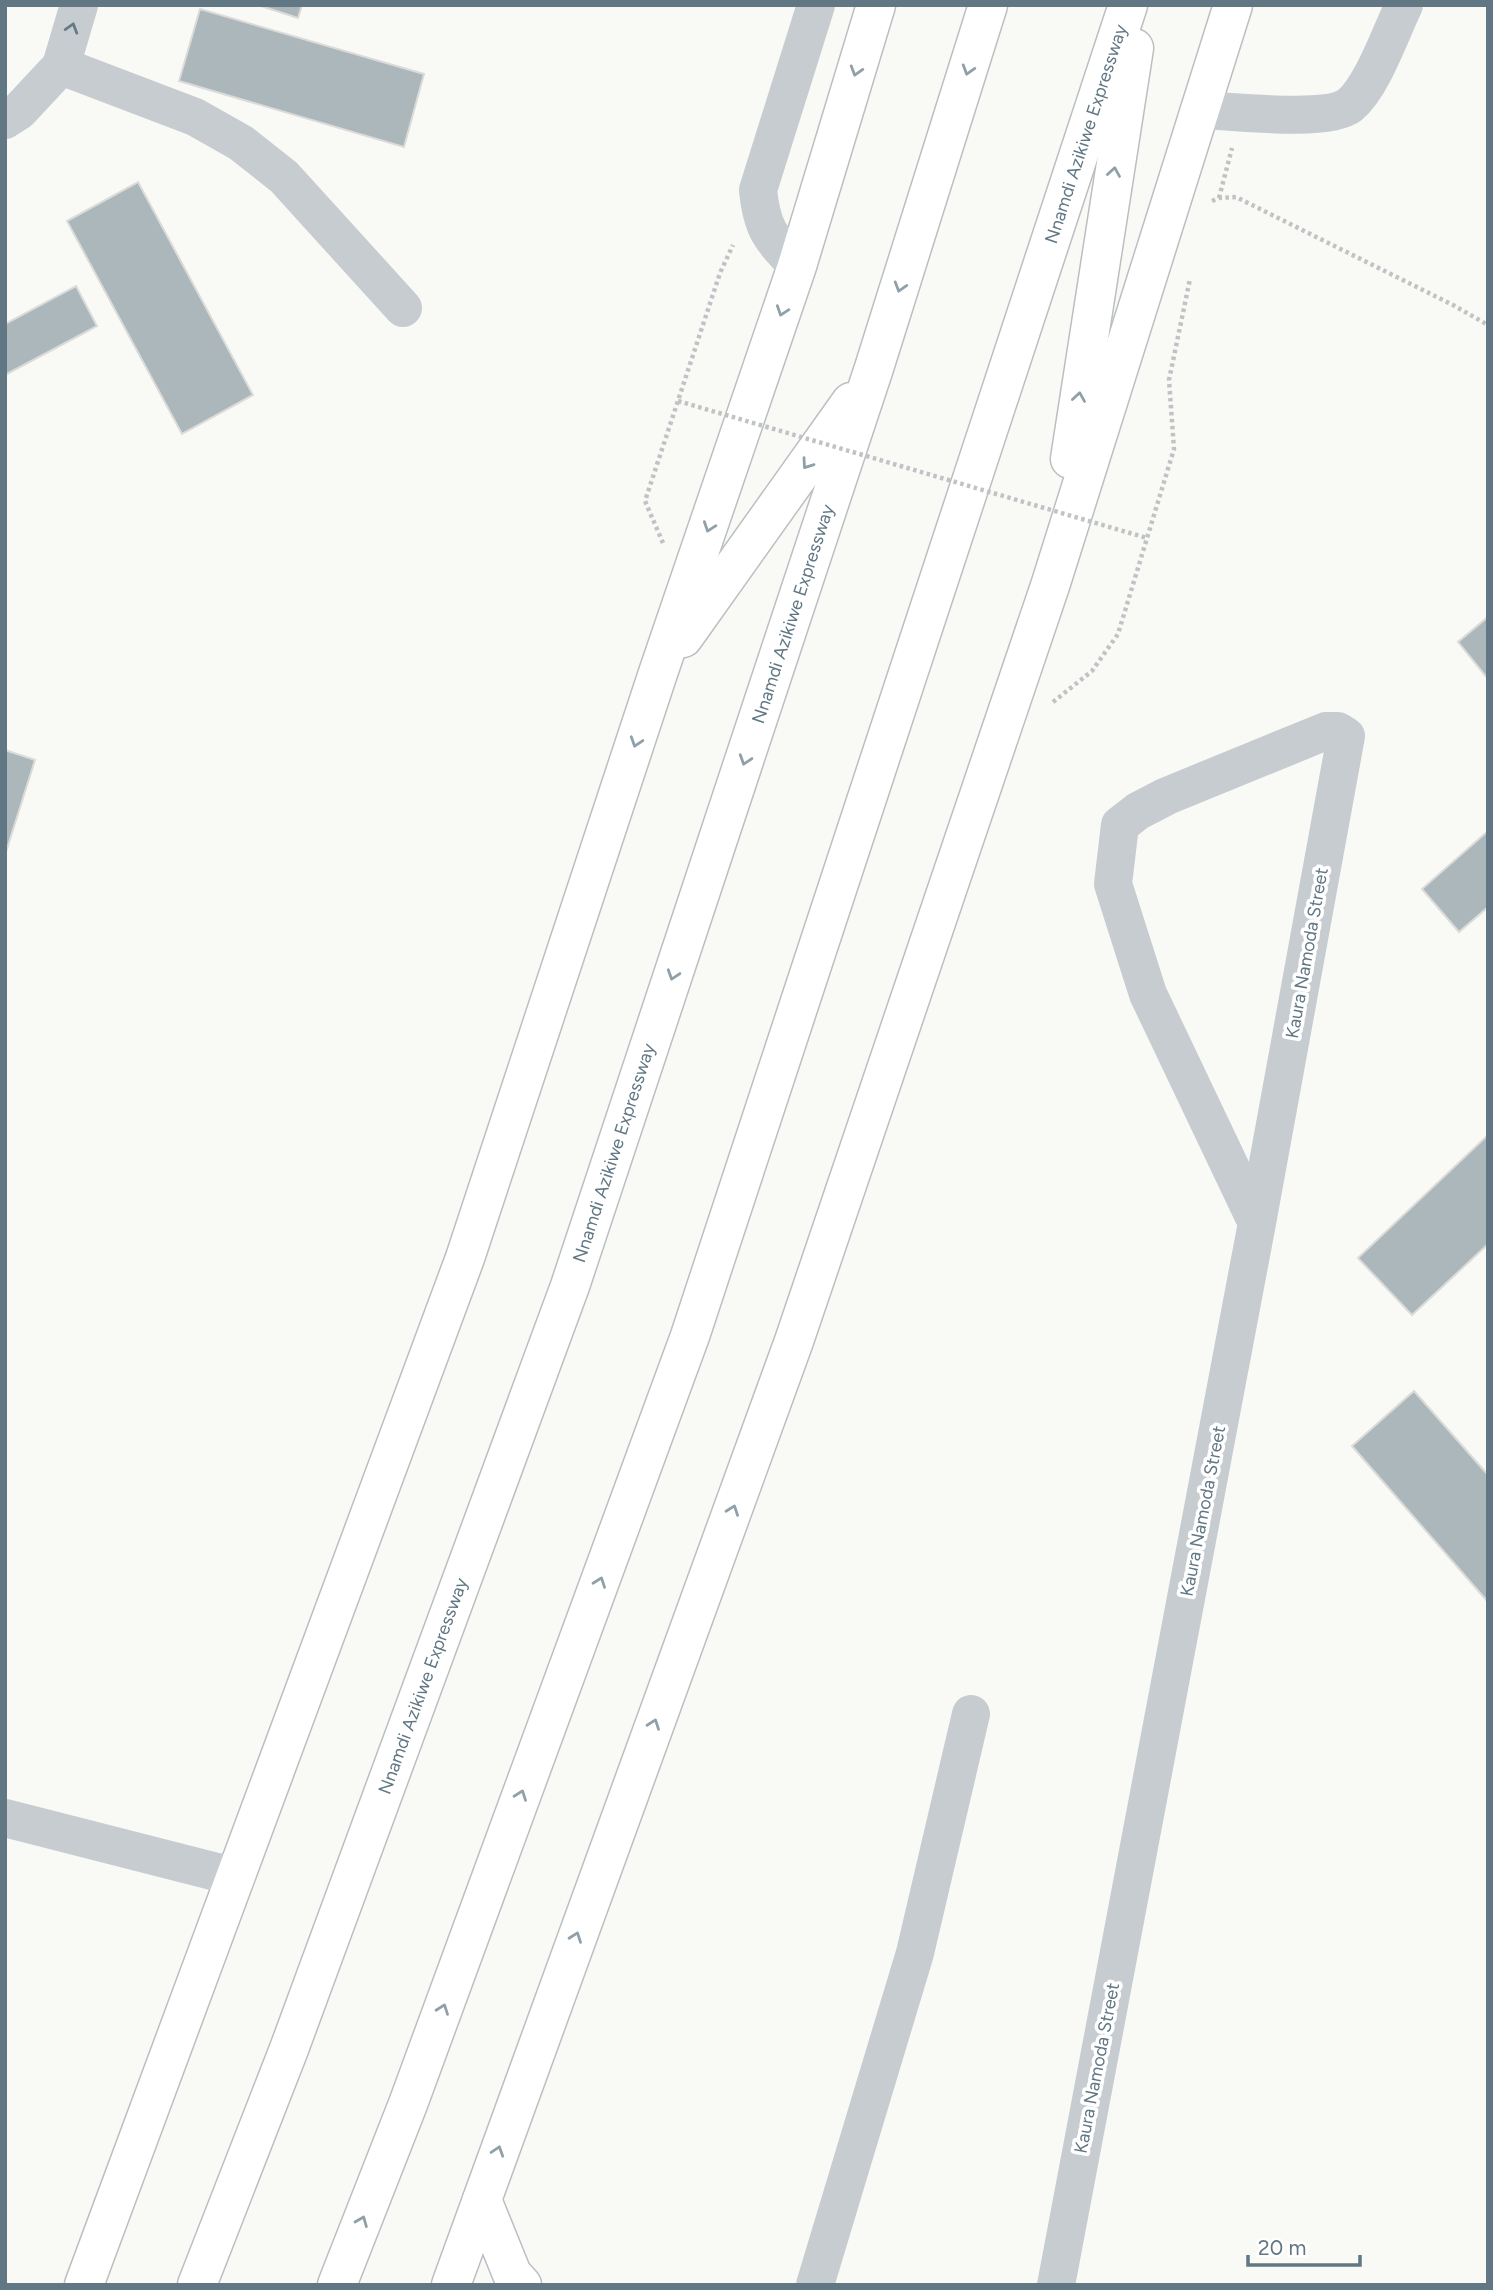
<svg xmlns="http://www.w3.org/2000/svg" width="1493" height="2290" viewBox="0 0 1493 2290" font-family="Figtree,sans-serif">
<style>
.building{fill:#acb7bc;stroke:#dbdbd9;stroke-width:2}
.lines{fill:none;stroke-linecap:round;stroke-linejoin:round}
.major-casing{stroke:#b9bfc2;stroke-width:41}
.highway-casing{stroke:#bbbfc2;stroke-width:41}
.path{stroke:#c0c3c5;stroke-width:4.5;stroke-dasharray:3.5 3.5;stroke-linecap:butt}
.minor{stroke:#c6cccf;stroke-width:38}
.major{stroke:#fff;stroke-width:38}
.highway{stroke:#fff;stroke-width:38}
.path-bridge{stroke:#c0c3c5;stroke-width:4.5;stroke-dasharray:3.5 3.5;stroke-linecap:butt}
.oneway{stroke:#667b88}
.oneway2{stroke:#90a0a9}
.labels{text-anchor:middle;stroke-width:7;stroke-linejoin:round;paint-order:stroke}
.street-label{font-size:18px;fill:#617784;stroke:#fff}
</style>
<rect width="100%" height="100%" fill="#f9f9f6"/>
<g class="building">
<path d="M258 5H302L298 18Z"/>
<path d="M200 9 424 74 404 147 179 81Z"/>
<path d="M138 182 253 395 182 434 67 221Z"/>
<path d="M76 286 97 326 5 375V324Z"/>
<path d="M1488 617V679L1458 642Z"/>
<path d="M5 750 35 760 5 855Z"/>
<path d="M1488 831V907L1459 932 1422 889Z"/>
<path d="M1488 1135V1244L1412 1315 1358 1258Z"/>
<path d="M1414 1391 1488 1475V1602L1352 1446Z"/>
</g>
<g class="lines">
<g class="major-casing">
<path id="major" d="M482 2200 512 2274 522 2285"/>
</g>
<g class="highway-casing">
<g id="highway">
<path d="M1070 459 1134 48"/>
<path d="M683 638 851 402"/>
<path d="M84 2285 465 1258 658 673 797 266 876 5"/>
<path d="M197 2285 289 2049 570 1286 874 368 988 5"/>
<path d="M337 2285 408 2104 690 1336 1128 5"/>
<path d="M451 2285 794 1341 1050 586 1233 5"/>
</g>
</g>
<g class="path">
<path d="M1219 198 1232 148"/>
<path d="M1212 201 1219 198 1236 197 1453 305 1488 325"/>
<path d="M663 543 645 501 720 273 733 245"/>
<path d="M1053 702 1092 671 1118 634 1174 449 1169 380 1190 279"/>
</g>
<g class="minor">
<path d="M61 66 195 117 241 143 284 177 403 308"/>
<path d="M1200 110C1232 111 1327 123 1350 105 1372 87 1391 32 1404 5"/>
<path d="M5 120 19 111 61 66 79 5"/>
<path d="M797 266C771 238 762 230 758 190L816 5"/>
<path d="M5 1818 236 1877"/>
<path d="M815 2285 915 1953 971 1714"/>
<path d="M1056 2285 1257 1223 1346 736 1338 731H1326L1167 796 1138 811 1120 825 1113 884 1148 994 1257 1223"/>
</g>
<use href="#major" class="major"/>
<use href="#highway" class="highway"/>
<path class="path-bridge" d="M678 401 1147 538"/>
</g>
<defs><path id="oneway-chevron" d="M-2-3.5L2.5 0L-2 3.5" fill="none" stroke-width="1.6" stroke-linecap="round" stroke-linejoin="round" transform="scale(1.75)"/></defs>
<use class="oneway" href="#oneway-chevron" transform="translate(72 28) rotate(-73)"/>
<g class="oneway2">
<use href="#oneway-chevron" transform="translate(968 70) rotate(107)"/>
<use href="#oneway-chevron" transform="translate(856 71) rotate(107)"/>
<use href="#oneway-chevron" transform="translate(1114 172) rotate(-81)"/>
<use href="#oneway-chevron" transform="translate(900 287) rotate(107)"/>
<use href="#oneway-chevron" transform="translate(782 311) rotate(109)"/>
<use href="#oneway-chevron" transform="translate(1079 397) rotate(-81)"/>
<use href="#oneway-chevron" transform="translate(807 464) rotate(125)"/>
<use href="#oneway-chevron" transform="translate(709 527) rotate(109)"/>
<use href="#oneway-chevron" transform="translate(636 742) rotate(108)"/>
<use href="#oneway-chevron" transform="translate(745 760) rotate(108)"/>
<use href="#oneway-chevron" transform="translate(673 975) rotate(108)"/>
<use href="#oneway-chevron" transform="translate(733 1510) rotate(-70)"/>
<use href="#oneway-chevron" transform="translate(600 1582) rotate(-70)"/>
<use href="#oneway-chevron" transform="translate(654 1724) rotate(-70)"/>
<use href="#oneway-chevron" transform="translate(521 1795) rotate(-70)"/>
<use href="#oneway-chevron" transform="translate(576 1937) rotate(-70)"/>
<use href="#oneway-chevron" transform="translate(443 2009) rotate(-70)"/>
<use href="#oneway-chevron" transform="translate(498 2151) rotate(-72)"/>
<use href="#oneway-chevron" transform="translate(362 2221) rotate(-68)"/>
</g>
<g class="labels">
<g class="street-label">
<text transform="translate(1086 134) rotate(-72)" y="6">Nnamdi Azikiwe Expressway</text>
<text transform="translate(793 614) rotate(-72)" y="6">Nnamdi Azikiwe Expressway</text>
<text transform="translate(1307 953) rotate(-80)" y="6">Kaura Namoda Street</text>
<text transform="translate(614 1153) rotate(-72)" y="6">Nnamdi Azikiwe Expressway</text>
<text transform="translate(1203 1511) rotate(-79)" y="6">Kaura Namoda Street</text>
<text transform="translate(423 1686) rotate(-70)" y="6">Nnamdi Azikiwe Expressway</text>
<text transform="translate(1097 2068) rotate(-79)" y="6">Kaura Namoda Street</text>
</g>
</g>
<rect width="1493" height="2290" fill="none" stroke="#617784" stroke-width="14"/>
<path d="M1248 2255v10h112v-10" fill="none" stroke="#617784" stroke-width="3.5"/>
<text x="1258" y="2255" font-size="21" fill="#617784" stroke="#ffffff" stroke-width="5" paint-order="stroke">20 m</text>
</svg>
